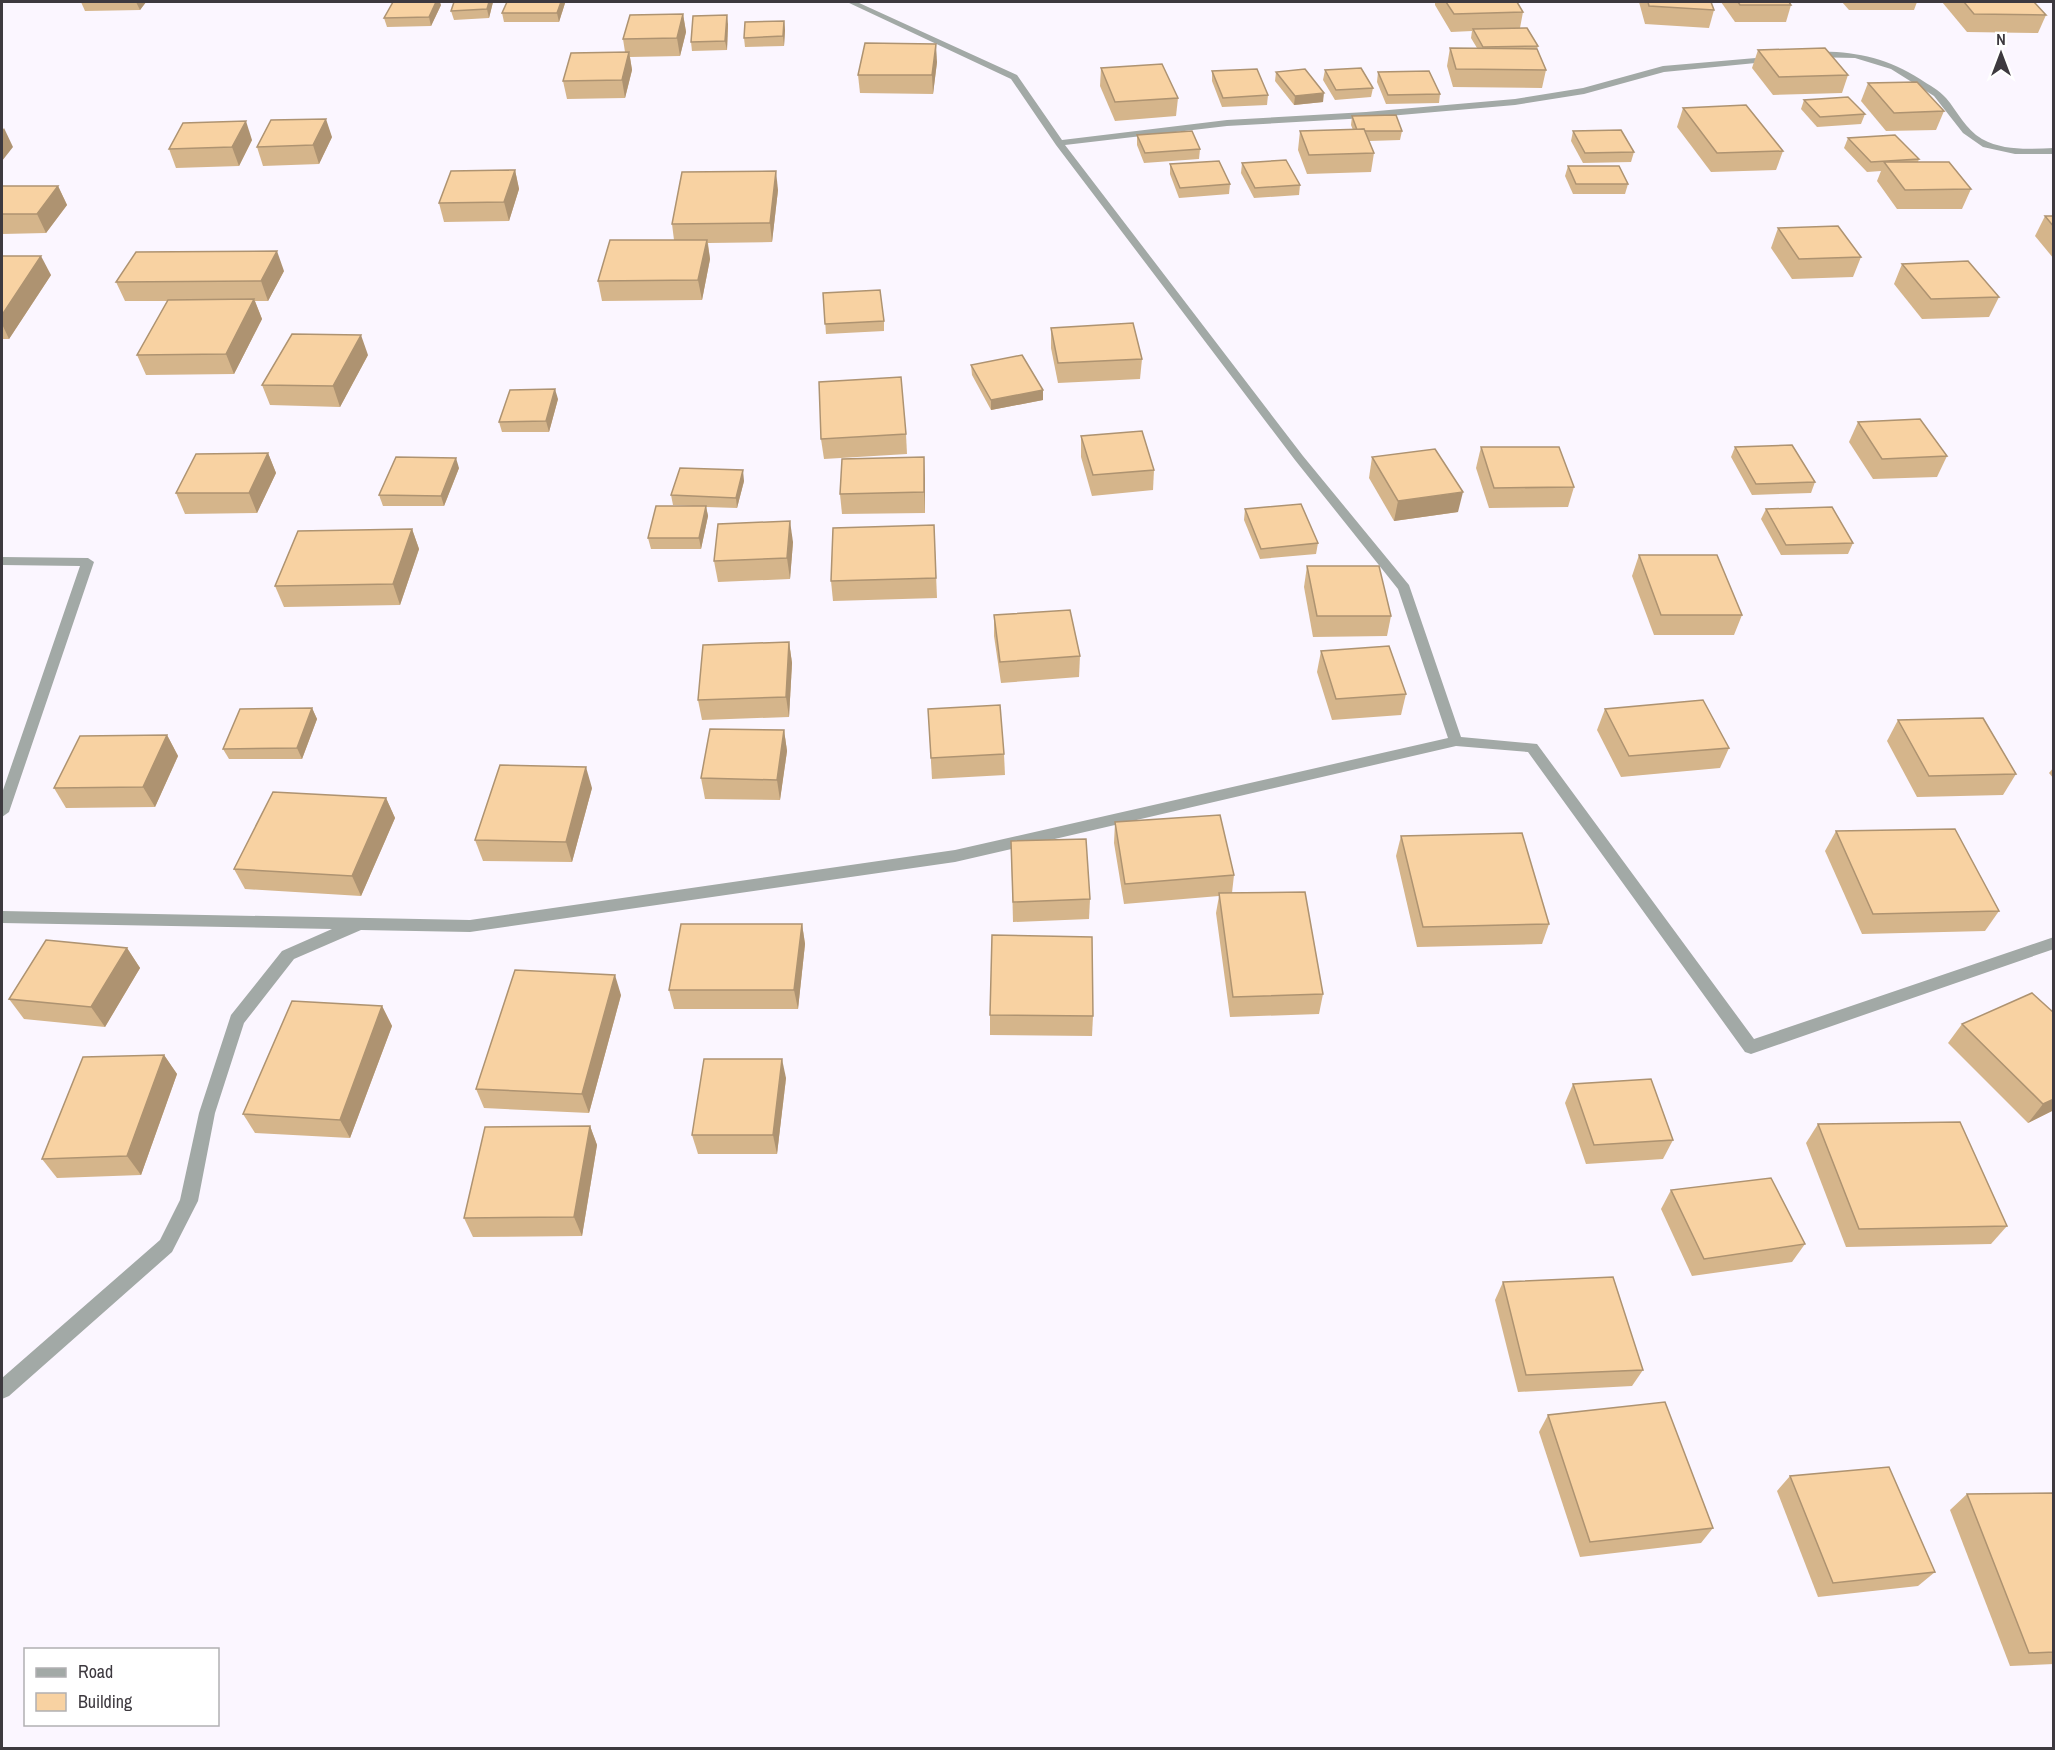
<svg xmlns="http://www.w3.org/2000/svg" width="2055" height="1750" viewBox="0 0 2055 1750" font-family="'Archivo Narrow',sans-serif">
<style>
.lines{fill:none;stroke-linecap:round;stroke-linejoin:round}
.street{fill:#a2a9a6;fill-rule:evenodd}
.wall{fill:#d5b58b}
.shaded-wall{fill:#ae9371}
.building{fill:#f8d2a2;stroke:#ae9371;stroke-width:1.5}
</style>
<rect width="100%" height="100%" fill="#fbf6ff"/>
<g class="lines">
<g class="street">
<path d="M847 2H857L1017 75 1062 140 1227 120 1366 112 1515 99 1583 88 1663 66 1779 56V60L1776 61 1664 72 1584 94 1515 105 1366 118 1227 126 1065 145 1303 456 1409 585 1461 737 1537 744 1754 1039 2054 937V949L1751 1054 1745 1052 1528 752 1456 746 955 862 470 932 361 930 294 959 244 1023 215 1113 198 1201 172 1252 9 1396 2 1399V1378L160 1240 180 1200 199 1113 231 1015 282 951 332 929 2 923V911L470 920 955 850 1448 738 1398 589 1295 460 1056 145 1011 79Z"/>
<path d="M1811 52C1851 50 1886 57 1920 79 1929 85 1939 90 1946 98 1958 112 1965 129 1982 139 2004 151 2029 149 2054 148V154H2015L1983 147 1963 133 1934 96 1891 69 1855 58 1808 57V53Z"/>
<path d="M2 557 88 558 94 562 9 812 2 817V793L80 566 2 565Z"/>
</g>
</g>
<g class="wall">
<path d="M81 2H146L140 10 85 11Z"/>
<path d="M493 2 489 18 454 20 451 11Z"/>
<path d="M1435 2H1517L1523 12 1520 28 1538 46 1537 49 1546 70 1542 88 1453 87 1447 66 1450 48H1477L1471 38 1472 31 1451 32 1435 5Z"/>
<path d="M1639 2H1711L1714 10 1709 28 1645 24Z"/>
<path d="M1721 2H1789L1791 5 1786 22H1735Z"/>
<path d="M1842 2H1917L1914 10H1849Z"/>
<path d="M1942 2H2034L2046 15 2038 33 1967 32Z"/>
<path d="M565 3 559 22H504L502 13Z"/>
<path d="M441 5 431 26 387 27 384 18Z"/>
<path d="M683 14 686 32 680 56 630 57 632 70 625 98 567 99 563 81 625 52 623 39Z"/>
<path d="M784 21 785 30 784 46 745 47 744 38Z"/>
<path d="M728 24 727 50 692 51 691 42Z"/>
<path d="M1758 50 1848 75 1842 93 1773 95 1752 68Z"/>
<path d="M937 62 933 94 860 93 858 75Z"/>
<path d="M1101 68 1178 98 1176 116 1115 121 1100 86Z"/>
<path d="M1325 70 1373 88 1371 97 1335 100 1323 80Z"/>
<path d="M1212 71 1268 95 1267 105 1222 107 1212 81Z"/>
<path d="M1276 72 1323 102 1294 105 1275 81Z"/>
<path d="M1378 72 1440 94 1439 103 1386 104 1377 82Z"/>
<path d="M1868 83 1944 111 1936 130 1886 131 1861 101Z"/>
<path d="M1804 100 1865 114 1861 124 1817 127 1801 109Z"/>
<path d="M1683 108 1783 151 1776 170 1711 172 1677 127Z"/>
<path d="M1352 116 1402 131 1400 140 1369 141 1374 153 1371 172 1307 174 1298 150 1300 131 1353 130 1351 125Z"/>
<path d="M1573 131 1634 152 1631 162 1583 163 1571 141Z"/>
<path d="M1137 135 1200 149 1199 159 1144 163 1137 145Z"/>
<path d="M332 137 319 164 263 166 257 147Z"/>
<path d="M1848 138 1919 159 1918 162 1971 189 1962 209H1897L1877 181 1881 171 1867 172 1844 148Z"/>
<path d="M252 140 239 166 176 168 169 149Z"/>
<path d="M1242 163 1300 185 1299 195 1254 198 1241 173Z"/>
<path d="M1170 164 1230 184 1229 194 1179 198 1170 174Z"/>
<path d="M1568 166 1628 184 1625 194H1573L1565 176Z"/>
<path d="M515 170 519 189 509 221 444 222 439 203Z"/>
<path d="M2 186H58L67 205 46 233 2 234Z"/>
<path d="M778 190 772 242 708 243 710 259 702 300 602 301 598 281 674 240 672 224Z"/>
<path d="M2045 216H2054V259L2035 236Z"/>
<path d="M1778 228 1861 257 1853 277 1792 279 1771 248Z"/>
<path d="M2 256 51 275 9 339H2Z"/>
<path d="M1902 264 1999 297 1989 317 1922 319 1894 284Z"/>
<path d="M284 271 268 301H255L262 319 234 374 146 375 137 355 168 301H125L116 282Z"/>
<path d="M823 293 884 321V331L826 334Z"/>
<path d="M1051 328 1142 359 1140 379 1058 383 1051 348Z"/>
<path d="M368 355 340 407 270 405 262 385Z"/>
<path d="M971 365 1043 400 991 410 972 375Z"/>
<path d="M558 399 549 432H502L499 422Z"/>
<path d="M1858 422 1947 456 1937 477 1873 479 1849 442Z"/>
<path d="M906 434 907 454 824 459 821 439Z"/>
<path d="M1081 436 1154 470 1153 490 1092 496 1081 457Z"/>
<path d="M1481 447 1574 487 1568 507 1489 508 1476 468Z"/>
<path d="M1735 447 1815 482 1811 493 1752 495 1731 457Z"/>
<path d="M268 453 276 473 257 513 185 514 176 493Z"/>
<path d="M1372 457 1458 512 1394 521 1369 478Z"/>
<path d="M459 468 444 506H383L379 495Z"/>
<path d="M925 478V513L842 514 840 494Z"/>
<path d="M744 481 737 508 706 507 708 516 701 549H651L648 538 693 506 673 505 671 495Z"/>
<path d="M1245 509 1318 543 1316 554 1260 559 1244 520Z"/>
<path d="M1766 509 1853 543 1848 554 1781 555 1761 519Z"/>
<path d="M934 525 937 598 833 601 831 581Z"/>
<path d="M412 529 419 549 400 605 284 607 275 586Z"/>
<path d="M793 542 790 579 718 582 714 561Z"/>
<path d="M1639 555 1742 615 1734 635H1654L1632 576Z"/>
<path d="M1307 566 1391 616 1387 636 1313 637 1304 587Z"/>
<path d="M994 615 1080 656 1079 677 1001 683 994 636Z"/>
<path d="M789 642 792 663 789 717 702 720 698 700Z"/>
<path d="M1321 651 1406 694 1401 715 1332 720 1317 672Z"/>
<path d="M312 708 317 719 302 759H229L223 749Z"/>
<path d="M928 709 1004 754 1005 775 932 779Z"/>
<path d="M1605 709 1729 748 1720 768 1621 777 1597 730Z"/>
<path d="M1898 720 2016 774 2003 795 1917 797 1887 741Z"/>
<path d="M784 730 787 751 780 800 705 799 701 778Z"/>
<path d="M167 735 178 756 155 807 66 808 54 788Z"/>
<path d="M2054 767V779L2049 773Z"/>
<path d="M592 788 572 862 483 861 475 840Z"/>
<path d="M386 798 395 818 361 896 245 889 234 869Z"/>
<path d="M1115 822 1234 875 1232 893 1323 994 1319 1014 1230 1017 1216 913 1219 896 1124 904 1114 843Z"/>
<path d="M1836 831 1999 911 1985 931 1862 934 1825 851Z"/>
<path d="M1401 836 1549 924 1542 944 1417 947 1396 856Z"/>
<path d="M1011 841 1090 899 1089 919 1013 922Z"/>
<path d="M802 924 805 944 798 1009H674L669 990Z"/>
<path d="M127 948 140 968 105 1027 24 1019 9 999Z"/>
<path d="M621 995 589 1113 484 1108 476 1089Z"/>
<path d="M382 1006 392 1026 350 1138 255 1133 243 1114Z"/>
<path d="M990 1015 1093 1016 1092 1036 990 1035Z"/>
<path d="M1962 1024 2054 1110 2028 1123 1948 1043Z"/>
<path d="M164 1055 177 1074 141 1175 57 1178 42 1159Z"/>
<path d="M786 1078 777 1154H698L692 1135Z"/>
<path d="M1573 1084 1673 1140 1663 1159 1586 1164 1565 1103Z"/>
<path d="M1818 1124 2007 1226 1991 1244 1846 1247 1806 1143Z"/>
<path d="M590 1126 597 1145 582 1236 473 1237 464 1218Z"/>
<path d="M1671 1190 1805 1244 1792 1262 1692 1276 1661 1209Z"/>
<path d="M1503 1282 1643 1370 1632 1386 1518 1392 1495 1300Z"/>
<path d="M1548 1415 1713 1528 1701 1543 1580 1557 1539 1432Z"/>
<path d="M1790 1476 1935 1572 1918 1586 1818 1597 1777 1491Z"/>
<path d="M2054 1493V1664L2010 1666 1950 1510 1967 1494Z"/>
</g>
<g class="shaded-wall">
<path d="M136 2H146L140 10Z"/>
<path d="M436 2H440L441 5 431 26 429 17Z"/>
<path d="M489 2H493L489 18 487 9Z"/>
<path d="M561 2H565V3L559 22 557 13Z"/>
<path d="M683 14 686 32 680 56 677 38Z"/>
<path d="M727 15 728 24 727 50 725 41Z"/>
<path d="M784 21 785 30 784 46 783 36Z"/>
<path d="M936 44 937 62 933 94 932 75Z"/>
<path d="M629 52 632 70 625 98 622 80Z"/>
<path d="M1324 93 1323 102 1294 105 1295 96Z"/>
<path d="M326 119 332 137 319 164 313 145Z"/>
<path d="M246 121 252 140 239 166 232 147Z"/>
<path d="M4 128 13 147 2 161V131Z"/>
<path d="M515 170 519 189 509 221 504 202Z"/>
<path d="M776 171 778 190 772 242 770 223Z"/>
<path d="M58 186 67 205 46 233 37 214Z"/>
<path d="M707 240 710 259 702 300 698 280Z"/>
<path d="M277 251 284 271 268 301 261 281Z"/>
<path d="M41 256 51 275 9 339 2 324V315Z"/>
<path d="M254 299 262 319 234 374 226 354Z"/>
<path d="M361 335 368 355 340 407 333 386Z"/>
<path d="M555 389 558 399 549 432 546 421Z"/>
<path d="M1043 390V400L991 410V400Z"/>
<path d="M268 453 276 473 257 513 249 493Z"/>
<path d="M924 457 925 478V513L924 492Z"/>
<path d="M456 458 459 468 444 506 441 496Z"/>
<path d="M743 470 744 481 737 508 736 498Z"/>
<path d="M1463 492 1458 512 1394 521 1398 501Z"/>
<path d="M706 506 708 516 701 549 699 538Z"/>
<path d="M790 521 793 542 790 579 787 558Z"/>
<path d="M412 529 419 549 400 605 393 584Z"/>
<path d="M789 642 792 663 789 717 786 697Z"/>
<path d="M312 708 317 719 302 759 297 748Z"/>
<path d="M784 730 787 751 780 800 777 780Z"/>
<path d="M167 735 178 756 155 807 143 787Z"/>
<path d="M586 767 592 788 572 862 566 842Z"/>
<path d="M386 798 395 818 361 896 352 876Z"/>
<path d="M802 924 805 944 798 1009 794 990Z"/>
<path d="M127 948 140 968 105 1027 91 1007Z"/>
<path d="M615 975 621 995 589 1113 582 1094Z"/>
<path d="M382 1006 392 1026 350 1138 340 1120Z"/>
<path d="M164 1055 177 1074 141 1175 127 1156Z"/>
<path d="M782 1059 786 1078 777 1154 773 1135Z"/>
<path d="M2054 1099V1110L2028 1123 2043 1104Z"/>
<path d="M590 1126 597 1145 582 1236 574 1217Z"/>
</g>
<g class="building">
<path d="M393 2H436L429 17 384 18Z"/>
<path d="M454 2H489L487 9 451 11Z"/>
<path d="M507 2H561L557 13H502Z"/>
<path d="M1446 2H1517L1523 12 1454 14Z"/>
<path d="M1648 2H1711L1714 10 1649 6Z"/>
<path d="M1738 2H1789L1791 5H1740Z"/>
<path d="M1964 2H2034L2046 15 1974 14Z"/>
<path d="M683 14 677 38 623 39 630 15Z"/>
<path d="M727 15 725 41 691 42 693 16Z"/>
<path d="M784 21 783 36 744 38 745 22Z"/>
<path d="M1527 28 1538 46 1483 47 1473 29Z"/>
<path d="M865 43 936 44 932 75H858Z"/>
<path d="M1450 48 1537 49 1546 70 1456 69Z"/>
<path d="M1825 48 1848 75 1779 77 1758 50Z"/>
<path d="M629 52 622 80 563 81 571 53Z"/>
<path d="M1162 64 1178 98 1115 102 1101 68Z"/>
<path d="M1361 68 1373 88 1336 90 1325 70Z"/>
<path d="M1257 69 1268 95 1223 98 1212 71Z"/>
<path d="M1305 69 1324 93 1295 96 1276 72Z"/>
<path d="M1429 71 1440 94 1388 95 1378 72Z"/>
<path d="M1917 82 1944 111 1894 113 1868 83Z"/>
<path d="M1848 97 1865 114 1820 117 1804 100Z"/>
<path d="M1746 105 1783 151 1717 153 1683 108Z"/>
<path d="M1396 115 1402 131H1365L1364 129 1357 130 1352 116Z"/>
<path d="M326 119 313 145 257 147 271 120Z"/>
<path d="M246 121 232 147 169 149 183 123Z"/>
<path d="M1364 129 1374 153 1309 155 1300 131Z"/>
<path d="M1621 130 1634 152 1585 153 1573 131Z"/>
<path d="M1192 131 1200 149 1145 153 1137 135Z"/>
<path d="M1895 135 1919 159 1871 162 1848 138Z"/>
<path d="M1286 160 1300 185 1255 188 1242 163Z"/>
<path d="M1219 161 1230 184 1180 188 1170 164Z"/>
<path d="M1884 162H1949L1971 189 1905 190Z"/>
<path d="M1568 166H1619L1628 184H1576Z"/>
<path d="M515 170 504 202 439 203 451 171Z"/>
<path d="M776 171 770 223 672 224 682 172Z"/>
<path d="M2 186H58L37 214H2Z"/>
<path d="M2045 216H2054V227Z"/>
<path d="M1838 226 1861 257 1799 259 1778 228Z"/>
<path d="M610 240H707L698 280 598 281Z"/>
<path d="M277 251 261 281 116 282 136 252Z"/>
<path d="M2 256H41L2 315Z"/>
<path d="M1968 261 1999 297 1931 299 1902 264Z"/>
<path d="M880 290 884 321 825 324 823 293Z"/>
<path d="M254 299 226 354 137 355 168 300Z"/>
<path d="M1133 323 1142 359 1058 363 1051 328Z"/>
<path d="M292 334 361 335 333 386 262 385Z"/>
<path d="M1022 355 1043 390 991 400 971 365Z"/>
<path d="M901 377 906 434 821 439 819 382Z"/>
<path d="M555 389 546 421 499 422 510 390Z"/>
<path d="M1920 419 1947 456 1882 459 1858 422Z"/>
<path d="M1142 431 1154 470 1093 475 1081 436Z"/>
<path d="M1792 445 1815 482 1756 484 1735 447Z"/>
<path d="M1481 447H1559L1574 487 1494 488Z"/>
<path d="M1435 449 1463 492 1398 501 1372 457Z"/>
<path d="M268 453 249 493H176L196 454Z"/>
<path d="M396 457 456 458 441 496 379 495Z"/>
<path d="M924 457V492L840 494 842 459Z"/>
<path d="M680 468 743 470 736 498 671 495Z"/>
<path d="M1301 504 1318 543 1261 549 1245 509Z"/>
<path d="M656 506H706L699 538H648Z"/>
<path d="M1832 507 1853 543 1786 545 1766 509Z"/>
<path d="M790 521 787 558 714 561 718 524Z"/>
<path d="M934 525 936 578 831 581 833 528Z"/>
<path d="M412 529 393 584 275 586 298 531Z"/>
<path d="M1639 555H1717L1742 615H1661Z"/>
<path d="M1307 566H1379L1391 616H1317Z"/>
<path d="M1070 610 1080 656 1000 662 994 615Z"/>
<path d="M789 642 786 697 698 700 703 645Z"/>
<path d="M1389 646 1406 694 1336 699 1321 651Z"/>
<path d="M1703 700 1729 748 1629 756 1605 709Z"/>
<path d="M1000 705 1004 754 931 758 928 709Z"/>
<path d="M312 708 297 748 223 749 240 709Z"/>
<path d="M1983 718 2016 774 1929 776 1898 720Z"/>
<path d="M710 729 784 730 777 780 701 778Z"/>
<path d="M167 735 143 787 54 788 80 736Z"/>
<path d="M500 765 586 767 566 842 475 840Z"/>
<path d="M273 792 386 798 352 876 234 869Z"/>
<path d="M1220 815 1234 875 1125 884 1115 822Z"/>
<path d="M1955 829 1999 911 1873 914 1836 831Z"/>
<path d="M1522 833 1549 924 1423 927 1401 836Z"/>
<path d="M1086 839 1090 899 1013 902 1011 841Z"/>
<path d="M1305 892 1323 994 1233 997 1219 893Z"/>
<path d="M681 924H802L794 990H669Z"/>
<path d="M992 935 1092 937 1093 1016 990 1015Z"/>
<path d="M46 940 127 948 91 1007 9 999Z"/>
<path d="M515 970 615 975 582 1094 476 1089Z"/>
<path d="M2032 993 2054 1013V1099L2043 1104 1962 1024Z"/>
<path d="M292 1001 382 1006 340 1120 243 1114Z"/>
<path d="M164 1055 127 1156 42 1159 83 1057Z"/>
<path d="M704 1059H782L773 1135H692Z"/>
<path d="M1651 1079 1673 1140 1594 1145 1573 1084Z"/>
<path d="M1960 1122 2007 1226 1859 1229 1818 1124Z"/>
<path d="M590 1126 574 1217 464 1218 485 1127Z"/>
<path d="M1771 1178 1805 1244 1704 1259 1671 1190Z"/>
<path d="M1613 1277 1643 1370 1526 1375 1503 1282Z"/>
<path d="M1665 1402 1713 1528 1590 1542 1548 1415Z"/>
<path d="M1889 1467 1935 1572 1833 1583 1790 1476Z"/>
<path d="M2054 1493V1652L2029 1653 1967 1494Z"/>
</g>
<rect width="2055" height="1750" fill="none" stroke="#3d393f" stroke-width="6"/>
<rect x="24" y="1648" width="195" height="78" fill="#ffffff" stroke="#b1b0b2" stroke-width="1.5"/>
<rect x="36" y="1668" width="30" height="9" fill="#a2a9a6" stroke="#b1b0b2" stroke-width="1.5"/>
<text x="78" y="1678" font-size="18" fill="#3d393f">Road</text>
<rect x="36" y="1693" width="30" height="18" fill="#f8d2a2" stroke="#b1b0b2" stroke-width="1.5"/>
<text x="78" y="1708" font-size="18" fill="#3d393f">Building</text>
<g transform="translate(2001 54)" stroke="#ffffff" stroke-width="4.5" paint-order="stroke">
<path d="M0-4.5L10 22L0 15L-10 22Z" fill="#3d393f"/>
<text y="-9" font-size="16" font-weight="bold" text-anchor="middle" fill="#3d393f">N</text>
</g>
</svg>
